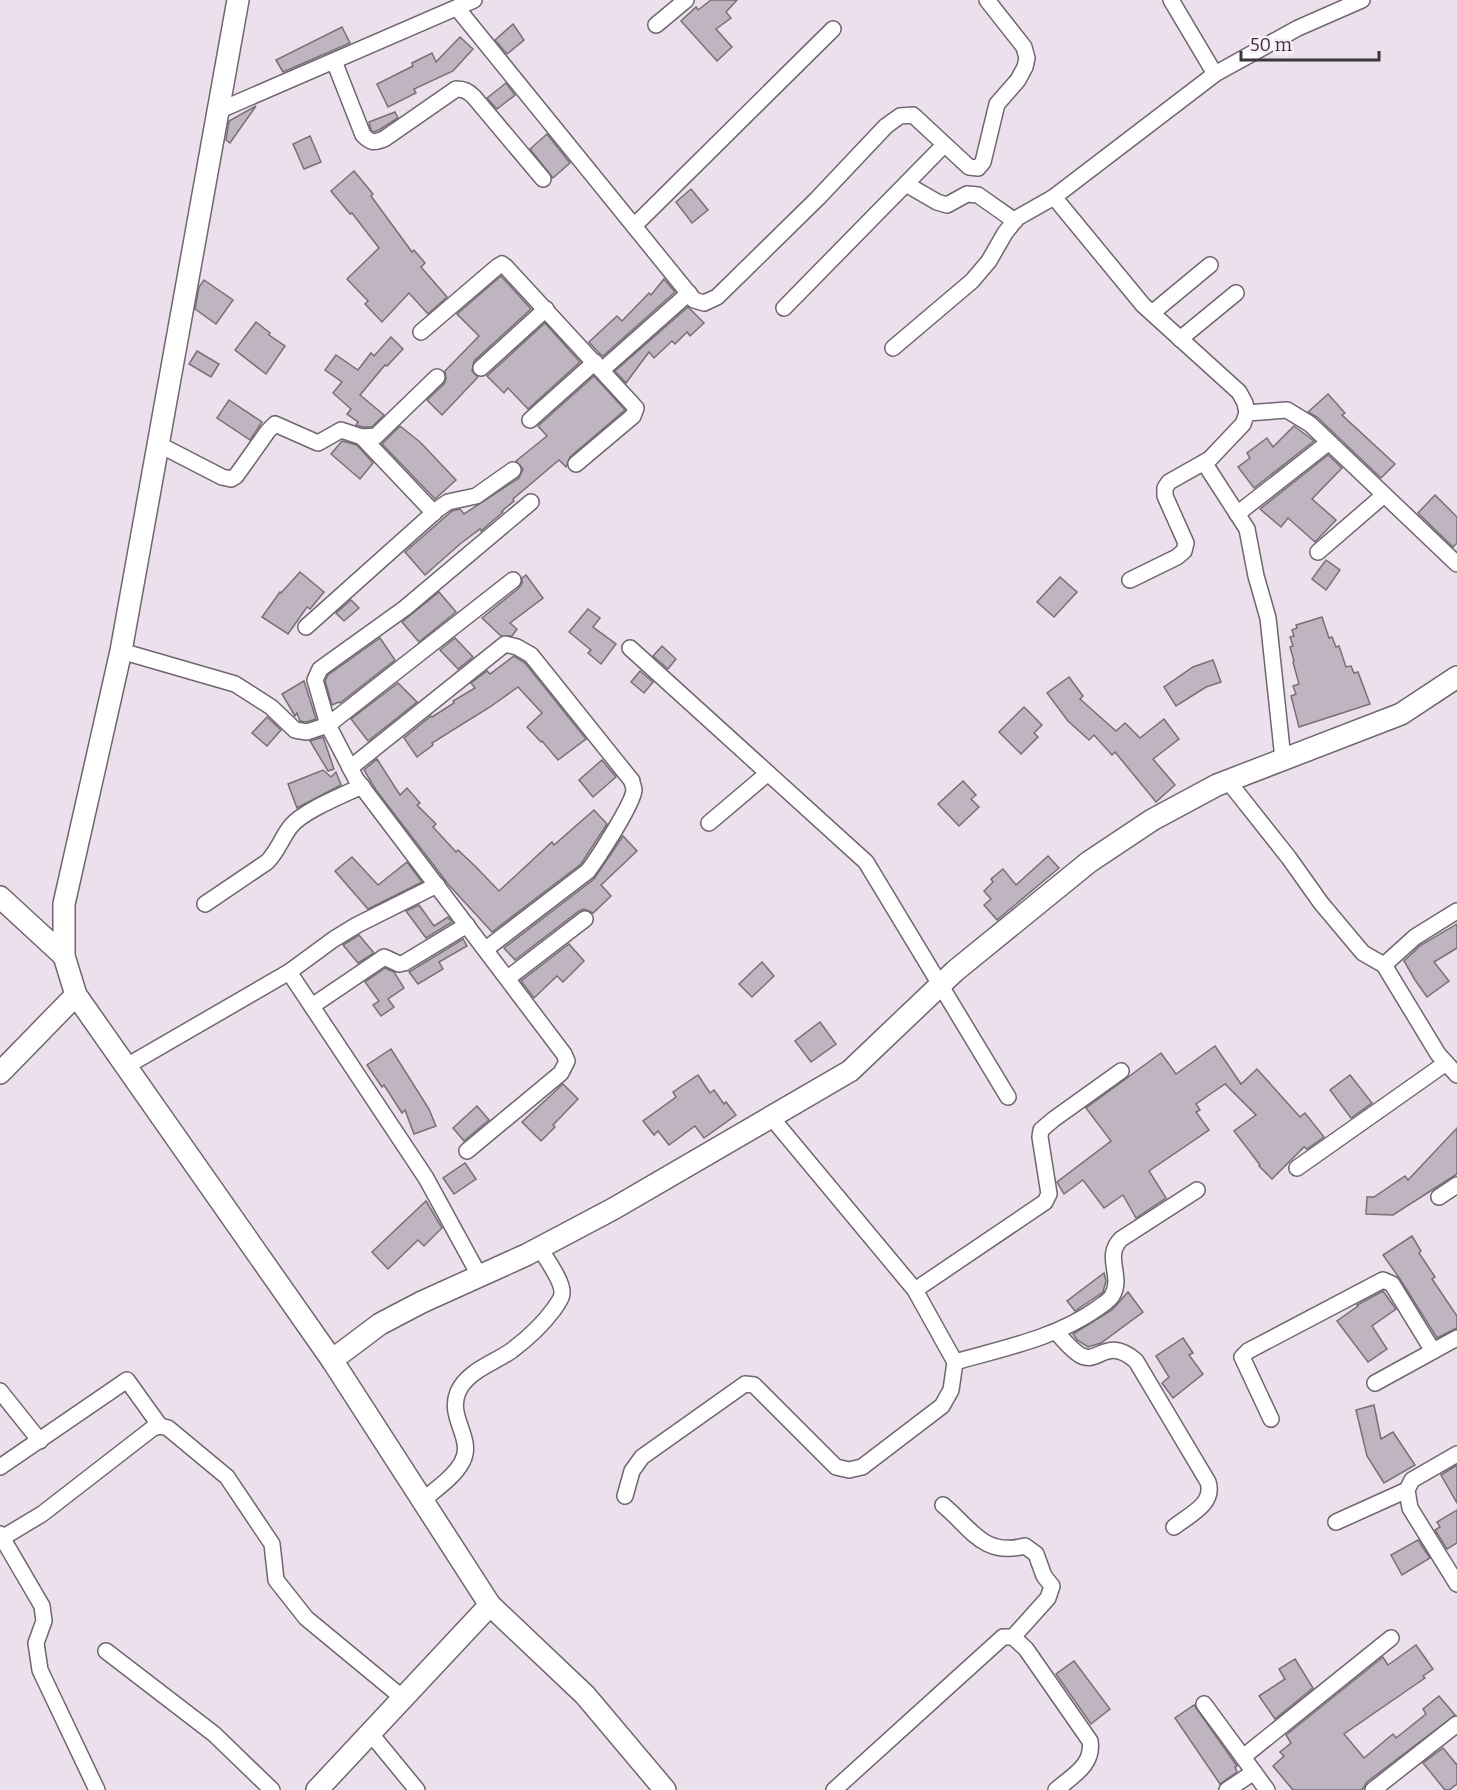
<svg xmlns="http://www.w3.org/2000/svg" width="1457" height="1790" viewBox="0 0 1457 1790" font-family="Bitter,serif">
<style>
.building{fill:#bfb5c0;stroke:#786f79;stroke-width:1.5}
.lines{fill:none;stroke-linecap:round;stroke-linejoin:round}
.street-casing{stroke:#6f6670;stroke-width:18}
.secondary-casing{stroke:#6f6670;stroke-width:24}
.street{stroke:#fff;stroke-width:15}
.secondary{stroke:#fff;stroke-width:21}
</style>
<rect width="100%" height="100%" fill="#ebe0eb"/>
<g class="building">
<path d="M711 0H737L726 12 731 18 716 29 732 47 717 61 681 21 696 7 698 10Z"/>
<path d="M513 24 524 40 507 54 495 40Z"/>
<path d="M342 27 350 43 283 72 276 60Z"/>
<path d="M460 37 473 49 453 71 414 89 416 93 388 107 377 84 413 66 412 63 432 53 436 62Z"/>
<path d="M506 83 515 95 497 109 487 98Z"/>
<path d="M256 106 230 143 226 140 229 121Z"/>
<path d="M395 112 398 118 379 130 374 132 371 130 369 122Z"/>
<path d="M547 134 570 163 553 178 530 149Z"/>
<path d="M310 136 321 162 304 169 293 144Z"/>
<path d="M354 171 373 194 371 196 412 252 414 250 425 263 421 267 447 297 428 314 409 293 382 322 365 304 368 301 347 279 379 248 352 213 350 214 331 191Z"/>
<path d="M691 189 708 210 692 223 676 202Z"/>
<path d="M501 276 531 309 474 361 472 371 478 377 442 415 427 400 444 384 446 379 445 371 479 336 457 314Z"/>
<path d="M664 279 675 292 603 356 599 353 589 342 617 316 622 321 649 293 651 295Z"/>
<path d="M204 280 233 300 216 324 195 309 199 287Z"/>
<path d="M688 307 704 323 690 336 687 332 675 344 672 341 654 358 649 352 626 383 615 371Z"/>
<path d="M256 322 270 333 269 335 285 346 266 374 235 350Z"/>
<path d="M545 323 580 362 528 409 508 388 504 393 487 376Z"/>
<path d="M391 337 403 349 387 366 385 365 360 395 384 415 372 427H363L356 425 358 422 347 414 351 409 333 393 342 382 325 370 336 355 358 370 371 353 374 356Z"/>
<path d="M197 351 219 364 211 377 189 364Z"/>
<path d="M594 376 625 410 570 457 566 467 559 460 513 499 514 501 502 511 503 512 481 531 480 529 460 544 425 575 405 552 452 511 460 509 464 514 519 478 523 469 516 461 547 436 538 426Z"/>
<path d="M1328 394 1345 413 1342 415 1395 464 1381 478 1317 417 1308 412Z"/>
<path d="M229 400 262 422 250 440 217 418Z"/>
<path d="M400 426 420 442 456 480 435 499 382 444Z"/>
<path d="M1294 426 1314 441 1254 488 1238 467 1250 458 1247 453 1267 438 1273 447Z"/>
<path d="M342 441 357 445 373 463 360 479 331 454Z"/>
<path d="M1328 455 1342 468 1312 499 1336 520 1315 542 1288 518 1281 527 1260 509Z"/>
<path d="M1435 495 1457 517V543L1453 547 1418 513Z"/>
<path d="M1326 560 1340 570 1326 590 1312 579Z"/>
<path d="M300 572 324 592 310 609 307 607 288 634 262 617 280 592 281 593Z"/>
<path d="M526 575 543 598 510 623 517 629 512 636H501L482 618 519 588 522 583V578Z"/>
<path d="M1060 577 1077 592 1054 617 1037 602Z"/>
<path d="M439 592 456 612 419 642 402 622Z"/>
<path d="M351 600 359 608 344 621 336 613Z"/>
<path d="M588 609 600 618 593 627 616 644 601 664 588 653 591 650 569 632Z"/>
<path d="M1322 617 1329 638 1332 637 1336 647 1339 646 1346 667 1351 666 1354 673 1358 672 1370 704 1299 727 1291 696 1296 694 1293 686 1299 684 1293 662 1294 661 1290 647 1293 646 1290 637 1294 636 1292 630 1297 628 1296 625Z"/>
<path d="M380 638 395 660 340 703 339 702 332 705 325 681 328 675Z"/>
<path d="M455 638 473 657 458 669 440 650Z"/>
<path d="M662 646 676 659 668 669 653 656Z"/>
<path d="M514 656 525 663 586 739 558 760 542 741 541 742 527 727 542 713 518 687 490 707 432 743 433 745 417 757 404 738 431 716 432 717 454 703 453 701 475 688 471 683 487 671 490 674Z"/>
<path d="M1213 660 1221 682 1206 687 1176 706 1164 687 1193 667Z"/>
<path d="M640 671 653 682 644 693 631 682Z"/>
<path d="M1069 677 1083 696 1080 699 1116 731 1125 723 1140 738 1164 719 1179 739 1153 759 1175 785 1156 802 1115 752 1112 755 1094 735 1089 740 1068 721 1047 693Z"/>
<path d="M304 681 316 719 306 722 300 721 297 713 295 716 282 694Z"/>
<path d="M398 683 417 702 368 741 351 719Z"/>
<path d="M1024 707 1042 725 1034 733 1038 737 1021 754 999 732Z"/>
<path d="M267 717 281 730 267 746 252 733Z"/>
<path d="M323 737 334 769 328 771 310 741Z"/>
<path d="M377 759 400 795 407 788 420 803 417 805 436 824 433 827 456 852 458 850 476 867 499 891 552 842 554 845 594 810 607 824 581 864 492 932 448 884 376 790 364 770Z"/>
<path d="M602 760 616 777 593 797 579 780Z"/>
<path d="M323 770 331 777 336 772 341 785 297 808 288 784Z"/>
<path d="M963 781 976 795 971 799 979 807 959 826 938 804Z"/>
<path d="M623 836 637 851 601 885 611 896 593 913 584 909 579 911 515 960 504 948 594 879Z"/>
<path d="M1048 856 1059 868 997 920 984 905 991 899 984 891 993 882 991 879 1003 869 1016 885Z"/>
<path d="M352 857 378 885 407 862 422 882 368 909 335 871Z"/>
<path d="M419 905 434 926 448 917 452 922 426 938 406 911Z"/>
<path d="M1457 924V948L1434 962 1449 981 1427 997 1415 980 1404 961 1421 945Z"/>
<path d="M359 935 374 953 358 963 343 945Z"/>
<path d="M463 939 467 946 439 962 443 969 418 984 409 972Z"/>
<path d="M569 944 584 961 563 982 557 976 534 998 521 981Z"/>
<path d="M762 962 774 976 752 997 739 984Z"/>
<path d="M385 968 394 972 404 988 388 999 394 1007 381 1016 373 1005 379 1001 365 982Z"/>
<path d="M820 1022 836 1044 811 1062 795 1041Z"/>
<path d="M1215 1046 1241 1084 1257 1069 1300 1117 1305 1113 1324 1137 1307 1149 1304 1147 1272 1179 1259 1166 1260 1165 1234 1131 1256 1115 1225 1084 1196 1104 1200 1110 1196 1112 1209 1130 1149 1171 1166 1198 1136 1218 1123 1195 1104 1208 1083 1180 1064 1194 1057 1182 1111 1141 1086 1108 1161 1053 1176 1074Z"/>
<path d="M391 1049 429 1109 436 1126 414 1134 405 1110 402 1113 384 1085 382 1087 367 1065Z"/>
<path d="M698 1075 710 1093 714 1090 724 1104 726 1102 736 1115 704 1138 695 1126 669 1145 658 1131 654 1135 643 1121 676 1097 673 1092Z"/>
<path d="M1350 1075 1372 1103 1351 1118 1330 1090Z"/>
<path d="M563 1084 578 1099 553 1125 555 1127 541 1141 522 1122Z"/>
<path d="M477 1106 489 1120 464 1141 453 1128Z"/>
<path d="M1457 1128V1174L1393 1215 1366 1214 1367 1197H1374L1405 1176 1408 1180Z"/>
<path d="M465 1163 476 1179 454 1194 443 1178Z"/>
<path d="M426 1201 442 1228 424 1246 418 1240 388 1269 372 1252Z"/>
<path d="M1412 1236 1421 1251 1419 1253 1435 1277 1432 1279 1457 1316V1328L1437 1338 1400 1279 1383 1255Z"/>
<path d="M1104 1273 1106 1281 1103 1292 1075 1311 1067 1301Z"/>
<path d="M1383 1291 1396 1309 1372 1326 1387 1349 1368 1362 1337 1321 1358 1306 1357 1305Z"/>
<path d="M1128 1292 1143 1312 1101 1343 1088 1347 1077 1340 1073 1334 1112 1310Z"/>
<path d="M1183 1338 1193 1353 1189 1355 1203 1374 1173 1398 1162 1383 1169 1377 1156 1356Z"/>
<path d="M1374 1405 1381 1439 1393 1432 1415 1465 1384 1483 1367 1456 1356 1410Z"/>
<path d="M1457 1465V1503L1441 1475Z"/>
<path d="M1457 1510V1543L1447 1549 1435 1530 1440 1527 1437 1522Z"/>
<path d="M1418 1540 1430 1558 1402 1575 1391 1555Z"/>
<path d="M1416 1645 1433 1669 1423 1676 1425 1678 1344 1734 1364 1758 1393 1734 1396 1738 1426 1714 1423 1709 1439 1696 1455 1715 1367 1782 1362 1790H1293L1273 1766 1284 1756 1280 1752 1291 1743 1286 1735 1383 1657 1388 1665Z"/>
<path d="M1295 1659 1313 1688 1275 1719 1259 1696 1285 1679 1279 1669Z"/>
<path d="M1074 1661 1110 1709 1091 1724 1056 1674Z"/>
<path d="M1194 1705 1237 1766 1235 1767 1237 1772 1220 1784 1175 1718Z"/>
<path d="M1443 1748 1457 1765V1784L1449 1790H1445L1423 1763Z"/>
</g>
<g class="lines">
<g class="street-casing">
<g id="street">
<path d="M1171 0 1215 74"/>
<path d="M457 8 694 300 704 303 717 297 818 198 886 126 900 116 913 115 969 167 978 168 983 162 997 104 1018 80 1025 67 1027 58 1024 47 987 0"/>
<path d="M656 25 686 0"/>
<path d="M334 61 363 135C371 143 374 143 384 139L456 89C464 89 468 91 474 97L543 179"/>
<path d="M218 111 474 0"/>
<path d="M906 184 937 202 947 205 967 194 978 195 1015 221"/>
<path d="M634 226 833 29"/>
<path d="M784 308 944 145"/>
<path d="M1152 313 1210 265"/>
<path d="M421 332 497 267 502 264 506 267 636 408 633 416 576 464"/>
<path d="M1180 339 1236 293"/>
<path d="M893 348 972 281 989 261 1005 233 1017 218 1054 197"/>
<path d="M481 368 546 309"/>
<path d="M602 370 689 293"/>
<path d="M1247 413 1245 403 1239 392 1143 305 1054 197 1215 74 1298 28 1362 0"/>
<path d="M530 420 595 362"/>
<path d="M362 437 434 513"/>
<path d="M158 444 222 477 231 479 236 476 268 431 275 424 318 443 341 430 362 437 376 436 437 377"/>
<path d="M1237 514 1329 442"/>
<path d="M1318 552 1384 495"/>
<path d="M1130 580 1177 557 1184 551 1186 543 1165 496V488L1169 482 1208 460"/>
<path d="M306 627 438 509 448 502 476 496 513 470"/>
<path d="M630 648 866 862 1008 1097"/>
<path d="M121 651 235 684 271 707 295 730 307 732 328 725 513 580"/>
<path d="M1283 759 1268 618 1256 576 1247 529 1205 464 1243 424 1247 413 1287 410 1310 424 1457 564"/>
<path d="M350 768 505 644 517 647 531 655 632 781C632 784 634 787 634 790 633 804 597 859 588 871L486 949"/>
<path d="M1228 781 1289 858 1321 903 1363 953 1384 965 1438 1054 1457 1075"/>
<path d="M709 823 768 773"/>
<path d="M205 904 267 862C278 851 282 837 291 826 303 811 343 795 362 786"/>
<path d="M1384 965 1415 937 1457 911"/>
<path d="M289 972 426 1178 479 1275"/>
<path d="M508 978 585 919"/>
<path d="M312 1006 380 960 384 957 399 964 404 963 467 925"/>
<path d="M125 1067 289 972 334 939 357 925 437 885"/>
<path d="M467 1151 561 1073 567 1061 564 1054 356 779 328 725 315 680 320 669 405 608 531 502"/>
<path d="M1297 1168 1446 1063"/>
<path d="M1439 1197 1457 1185"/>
<path d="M915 1290 1045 1202 1049 1194 1040 1137 1041 1130 1054 1119 1121 1071"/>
<path d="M1056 1332C1063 1339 1071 1350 1080 1355 1098 1366 1106 1335 1136 1361L1208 1482C1215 1504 1189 1515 1174 1527"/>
<path d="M955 1362C1004 1348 1056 1338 1098 1308 1103 1304 1109 1301 1112 1296 1124 1276 1103 1257 1121 1239L1197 1190"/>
<path d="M1375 1383 1457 1338"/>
<path d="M0 1391 40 1441"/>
<path d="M1271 1419 1242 1357 1248 1351 1383 1280 1392 1284 1433 1351"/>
<path d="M1457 1454 1412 1480 1407 1490 1410 1508 1457 1584"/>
<path d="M0 1467 127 1380 160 1426"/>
<path d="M625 1496 632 1471 642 1457 745 1384 754 1385 836 1467 849 1470 862 1467 942 1406 951 1390 955 1362 915 1290 771 1117"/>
<path d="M423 1500C436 1489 454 1477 462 1462 475 1439 447 1418 458 1392 467 1371 494 1363 511 1351 527 1339 543 1324 554 1309 557 1304 562 1299 562 1293 563 1281 546 1259 540 1248"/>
<path d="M943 1505C971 1528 983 1557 1025 1546L1036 1554 1044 1576 1052 1586 1048 1598 1013 1637"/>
<path d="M1336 1522 1407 1490"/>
<path d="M0 1534 42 1606 44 1621 36 1643 40 1670 97 1790"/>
<path d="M2 1538 42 1514 153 1428 160 1426 168 1428 227 1477 272 1544 276 1580 306 1618 404 1699"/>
<path d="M106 1651 214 1734 272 1790"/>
<path d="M1204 1704 1267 1790"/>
<path d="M371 1734 417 1790"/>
<path d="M1243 1757 1391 1638"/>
<path d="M834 1790 1003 1637H1013L1026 1649 1090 1741C1094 1765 1072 1776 1056 1790"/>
<path d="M1227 1790 1254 1772"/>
<path d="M1373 1790 1457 1724"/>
</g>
</g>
<g class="secondary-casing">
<g id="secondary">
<path d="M238 0 121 651 64 904V956L76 995 332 1360 490 1605 317 1790"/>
<path d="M0 897 64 956"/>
<path d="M0 1073 76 995"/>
<path d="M332 1360 380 1324 422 1302 526 1255 613 1209 850 1071 955 971 1089 862 1152 820 1217 785 1401 714 1457 677"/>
<path d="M490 1605 585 1695 665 1790"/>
</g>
</g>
<use href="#street" class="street"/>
<use href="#secondary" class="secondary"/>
</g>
<path d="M1241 51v9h138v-9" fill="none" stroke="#3a363a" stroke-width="3"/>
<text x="1250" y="51" font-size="18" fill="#3a363a" stroke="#f8edf9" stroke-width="4.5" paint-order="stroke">50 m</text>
</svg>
